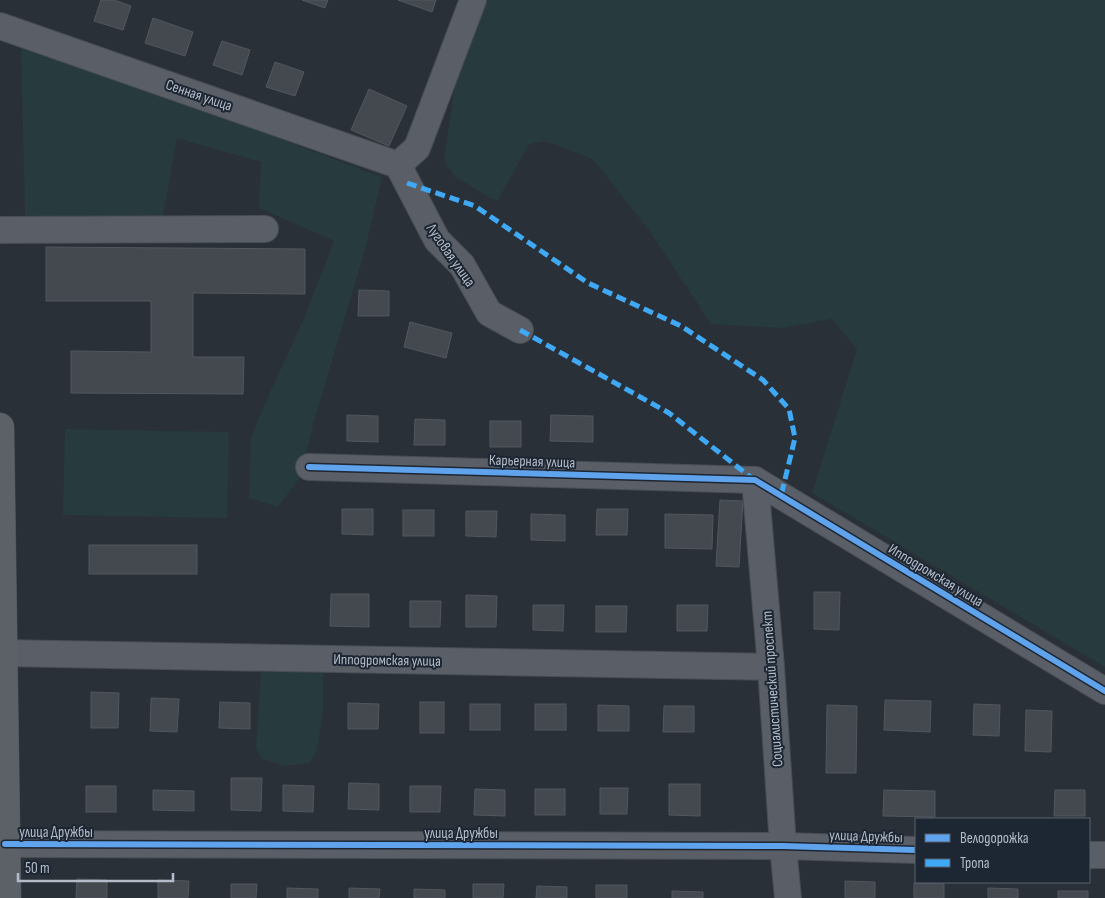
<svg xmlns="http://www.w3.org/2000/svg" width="1105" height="898" viewBox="0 0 1105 898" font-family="'Sofia Sans Condensed',sans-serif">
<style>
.green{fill:#273a3e}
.building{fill:#444950;stroke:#52575f}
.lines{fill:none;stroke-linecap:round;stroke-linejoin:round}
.minor-casing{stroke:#484c53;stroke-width:28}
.major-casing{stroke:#484c55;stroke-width:29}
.minor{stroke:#5a5e66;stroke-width:26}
.major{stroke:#5c6168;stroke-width:28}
.quiet{stroke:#3fa9f5;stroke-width:5;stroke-dasharray:10 5;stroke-linecap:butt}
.cycleway-casing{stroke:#1d2633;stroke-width:9}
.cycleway{stroke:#60a3ed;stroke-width:6}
.labels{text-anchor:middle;stroke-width:4;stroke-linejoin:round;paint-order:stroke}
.street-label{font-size:15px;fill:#b4bcc9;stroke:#1d2633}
</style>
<rect width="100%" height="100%" fill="#2a3038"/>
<g class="green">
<path d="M487 0H1105V667L812 493 857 349 832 319 782 328 711 324 648 229 593 159 545 141 529 144 498 200 492 199 454 176 444 160 458 63Z"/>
<path d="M21 46H30L382 177 365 250 314 421 301 476 278 507 249 498 251 437 267 399 303 321 334 241 259 208 261 162 177 138 163 216H25Z"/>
<path d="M65 429 229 432 227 518 63 515Z"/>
<path d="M323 671V712L317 750 309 763 284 766 262 759 256 748 261 672Z"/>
</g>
<g class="building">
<path d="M101 0H114L131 6 123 30 94 21Z"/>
<path d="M302 0H328L325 8Z"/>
<path d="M398 0H436L432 12Z"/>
<path d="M153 18 193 32 185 56 145 43Z"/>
<path d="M222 41 250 50 242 75 213 65Z"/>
<path d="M275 62 304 72 295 96 266 87Z"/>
<path d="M369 89 407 106 389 146 351 130Z"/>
<path d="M46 247 305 249V294L193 293V357H244L243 394 71 393V351L151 352V301H46Z"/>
<path d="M359 290 389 291V316H358Z"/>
<path d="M410 322 452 333 446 358 404 347Z"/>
<path d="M347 415 378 416V442L347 441Z"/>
<path d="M551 415 593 416V442L550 441Z"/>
<path d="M415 419 445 420V445H414Z"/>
<rect x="490" y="421" width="31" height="26"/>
<path d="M720 500 743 501 739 567 716 566Z"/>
<path d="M342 509H373V535L342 534Z"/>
<path d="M597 509H628L627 535H596Z"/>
<rect x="403" y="510" width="31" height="26"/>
<path d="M466 511H497L496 537 466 536Z"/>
<path d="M531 514 565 515V541L531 540Z"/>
<path d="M665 514 713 515 712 549 665 548Z"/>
<rect x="89" y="545" width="108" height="29"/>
<path d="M814 592H840L839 630 814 629Z"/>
<path d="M331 594H369V627L330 626Z"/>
<path d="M466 595 497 596 496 627H466Z"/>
<path d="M410 601H441L440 627H410Z"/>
<path d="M533 605H564L563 631 533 630Z"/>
<path d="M677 605H708L707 631H677Z"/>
<path d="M596 606H627L626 632H596Z"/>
<path d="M91 692 119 693 118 728H91Z"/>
<path d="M151 698 179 699 177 732 150 731Z"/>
<path d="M885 700 931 701 930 732 884 730Z"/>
<path d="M220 702 250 703V729L219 728Z"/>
<rect x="420" y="702" width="24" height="31"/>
<path d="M348 703 379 704 378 729H348Z"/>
<rect x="470" y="704" width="30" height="26"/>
<rect x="535" y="704" width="31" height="26"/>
<path d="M974 704 1000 705 999 736 973 735Z"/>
<path d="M598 705 629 706V731H598Z"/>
<path d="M827 705 857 706 856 773H826Z"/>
<path d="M664 706H694V732H663Z"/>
<path d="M1026 710 1052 711 1051 752 1025 751Z"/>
<path d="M231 778H262L261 811 231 810Z"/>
<path d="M349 783 379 784V810L348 809Z"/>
<path d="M669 784H700V816L669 815Z"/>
<path d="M283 785 314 786 313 812 283 811Z"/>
<rect x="86" y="786" width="30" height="26"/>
<path d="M410 786H441L440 812H410Z"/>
<path d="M600 788H628L627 814H600Z"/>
<path d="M475 789 505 790V816L474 815Z"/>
<rect x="535" y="789" width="30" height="26"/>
<path d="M153 790 194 791V811L153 810Z"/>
<path d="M884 790 935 791V817L883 816Z"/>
<path d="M1055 790H1085V816H1054Z"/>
<path d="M77 879 107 880V898H76Z"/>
<path d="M158 880 189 881 188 898H158Z"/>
<path d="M845 881 875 882V898H845Z"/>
<path d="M914 883 944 884V898H914Z"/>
<path d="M231 884H257L256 898H231Z"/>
<path d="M473 884H504L503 898H473Z"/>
<rect x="596" y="885" width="31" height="13"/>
<path d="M537 886 567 887V898H536Z"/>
<path d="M287 888 318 889V898H287Z"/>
<path d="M349 888 380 889 379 898H349Z"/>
<path d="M988 888 1018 889V898H988Z"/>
<path d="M414 889 445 890V898H414Z"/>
<path d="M672 891 703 892V898H672Z"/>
<rect x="1058" y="891" width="30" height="7"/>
</g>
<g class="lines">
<g class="minor-casing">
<g id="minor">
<path d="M0 26 398 165"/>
<path d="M398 165 437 240 462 265 489 313 520 330"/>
<path d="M398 165 417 148 473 0"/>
<path d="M0 230 265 229"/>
<path d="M309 467 755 480 1105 691"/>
<path d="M755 480 771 667 783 846 788 898"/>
<path d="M2 653 771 667"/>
<path d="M5 844 783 846 916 850"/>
<path d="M1089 855H1105"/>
</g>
</g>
<g class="major-casing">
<path id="major" d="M0 427 7 898"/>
</g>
<use href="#minor" class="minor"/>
<use href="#major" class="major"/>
<g class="quiet">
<path d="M407 183 475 206 588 283 681 326 763 380 789 409 795 438 781 496"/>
<path d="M520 330 669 413 753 479"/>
</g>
<g class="cycleway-casing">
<g id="cycleway">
<path d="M309 467 755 480 1105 691"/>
<path d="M5 844 783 846 916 850"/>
</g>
</g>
<use href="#cycleway" class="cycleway"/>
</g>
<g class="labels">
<g class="street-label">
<text transform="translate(199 95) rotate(19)" y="5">Сенная улица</text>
<text transform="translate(451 255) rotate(55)" y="5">Луговая улица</text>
<text transform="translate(532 461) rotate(2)" y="5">Карьерная улица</text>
<text transform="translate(936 575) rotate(31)" y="5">Ипподромская улица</text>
<text transform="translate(387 660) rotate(1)" y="5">Ипподромская улица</text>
<text transform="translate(772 689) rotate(-94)" y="5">Социалистический проспект</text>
<text x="56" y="837">улица Дружбы</text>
<text x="461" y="838">улица Дружбы</text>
<text transform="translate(866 836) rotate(2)" y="5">улица Дружбы</text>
</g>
</g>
<rect x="915" y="818" width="175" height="65" fill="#1d2633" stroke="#59626f"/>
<rect x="925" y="834" width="25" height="8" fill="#60a3ed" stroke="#59626f"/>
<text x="960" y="843" font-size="15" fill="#b4bcc9">Велодорожка</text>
<rect x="925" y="859" width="25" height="8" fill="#3fa9f5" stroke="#59626f"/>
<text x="960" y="868" font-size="15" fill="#b4bcc9">Тропа</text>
<path d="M18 873v8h155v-8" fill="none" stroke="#b4bcc9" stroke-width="2.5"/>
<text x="25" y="873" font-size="15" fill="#b4bcc9" stroke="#1d2633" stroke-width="4" paint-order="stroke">50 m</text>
</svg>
